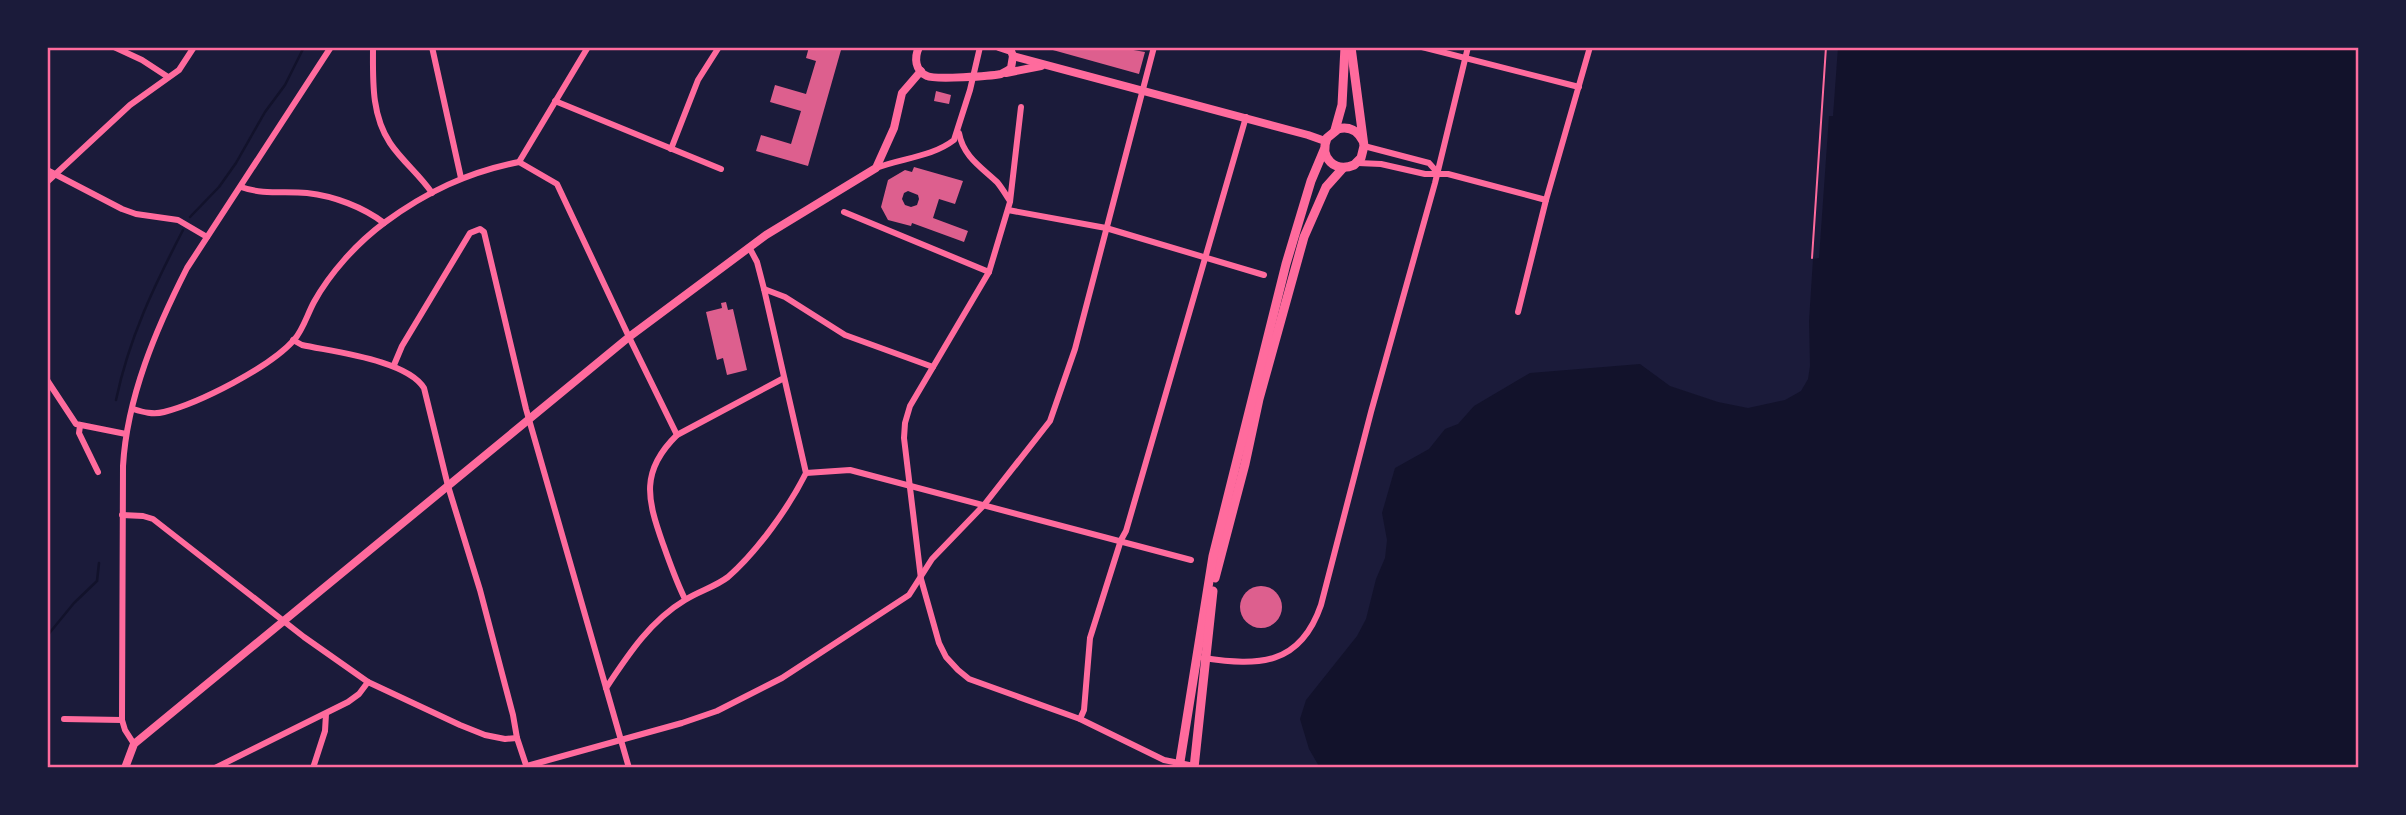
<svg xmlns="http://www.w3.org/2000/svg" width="2406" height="815" viewBox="0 0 2406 815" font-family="'Sofia Sans Condensed',sans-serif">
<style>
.water{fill:#12122b}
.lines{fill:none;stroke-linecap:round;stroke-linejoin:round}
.stream{stroke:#12122b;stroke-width:2.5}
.building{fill:#dd5f8e;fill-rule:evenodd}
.path{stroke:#ff6b9d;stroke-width:2}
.minor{stroke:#ff6b9d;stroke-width:6}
.tertiary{stroke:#ff6b9d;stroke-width:8}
.secondary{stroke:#ff6b9d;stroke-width:9}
.neatline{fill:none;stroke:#ff6b9d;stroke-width:2.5}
</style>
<rect width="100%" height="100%" fill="#1b1b3a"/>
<path class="water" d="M1838 47H2359V768H1320L1309 749 1300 719 1306 700 1357 636 1366 619 1376 579 1385 558 1387 540 1382 513 1395 468 1429 449 1445 429 1458 424 1474 406 1530 373 1640 364 1670 386 1718 402 1748 408 1785 400 1801 391 1808 379 1810 366 1809 321 1813 259 1819 258 1829 116H1833Z"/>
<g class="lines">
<g class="stream">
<path d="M190 217 219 187 236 163 265 112 285 85 304 47"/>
<path d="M116 400C129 338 154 286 183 230"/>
<path d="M47 636 74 603 97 581 99 563"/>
</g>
</g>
<g class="building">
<path d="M809 47H831L841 50 808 166 756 151 761 135 791 144 801 111 770 102 775 85 806 94 816 61 806 58Z"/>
<path d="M1042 47H1116L1145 52 1139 74Z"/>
<path d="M936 91 951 95 949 104 934 101Z"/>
<path d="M914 167 963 181 955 204 939 199 933 218 968 231 964 242 912 223 911 226 888 220 881 207 888 180 905 170 912 172ZM908 191 918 195 919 199 917 205 911 207 905 205 902 199 904 193Z"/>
<path d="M726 302 728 310 733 309 747 370 727 375 723 358 717 360 706 312 722 308 721 303Z"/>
<circle cx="1261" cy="607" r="21"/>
</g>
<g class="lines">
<path class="path" d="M1812 258 1826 47"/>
<g class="minor">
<path d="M114 47 142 60 168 77"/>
<path d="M373 47C373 80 371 114 390 143 402 161 420 175 432 193"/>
<path d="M432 47 461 178"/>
<path d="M1422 47 1579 87"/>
<path d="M555 101 721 169"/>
<path d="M1021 107 1010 202 989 272 910 406 905 423 904 438 921 579 939 643 946 657 958 670 969 679 1080 719 1164 760 1194 766"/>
<path d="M959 133C963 156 981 167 997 182 1002 188 1006 195 1010 201"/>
<path d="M1364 146 1429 163 1437 172"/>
<path d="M671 149 698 80 719 47"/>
<path d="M519 162 557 184 629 337 677 435"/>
<path d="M1358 163 1381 164 1425 174H1448L1546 200"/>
<path d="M876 168C902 158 932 157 954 140L970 90 980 47"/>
<path d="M47 170 122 209 136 214 178 220 207 237"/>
<path d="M47 182 130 105 179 70 194 47"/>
<path d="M241 187C263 195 285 191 307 193 334 196 363 207 384 223"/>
<path d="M1008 210 1106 228 1264 275"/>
<path d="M844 212 989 272"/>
<path d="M764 289 785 297 845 335 933 367"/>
<path d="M1518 312 1546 200 1590 47"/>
<path d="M293 340 302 345C334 352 407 360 424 388L448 486 480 590 513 715 517 738 527 768"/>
<path d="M394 365 402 346 470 233 480 229 484 232 526 409 629 768"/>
<path d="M47 380 76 424 126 434"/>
<path d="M133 409C143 412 153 415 164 412 199 403 269 368 294 340 303 330 307 315 314 302 330 273 357 243 384 223 426 192 468 172 519 162L588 47"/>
<path d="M80 426 79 433 98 472"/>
<path d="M806 473 850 470 1191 560"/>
<path d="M122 515 143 516 153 519 304 637 368 682 460 725 485 735 505 739 517 738"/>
<path d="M685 599C676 581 670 563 663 544 647 499 640 471 677 435L784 378"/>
<path d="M1203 658C1259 666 1300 666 1321 605L1371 412 1435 183 1468 47"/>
<path d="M606 688C628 655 650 621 685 600 699 591 715 587 728 577 757 552 789 507 806 473L764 289 757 262 749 247"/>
<path d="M64 719 122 720"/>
<path d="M1080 719 1084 710 1090 638 1121 540 1126 531 1246 117"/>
<path d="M134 744 125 730 122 720 123 466C127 397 156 329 187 268L331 47"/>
<path d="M527 766 682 723 717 711 782 678 909 595 932 559 984 505 1050 421 1075 349 1154 47"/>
<path d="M215 768 348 702 359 694 368 682"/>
<path d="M313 768 325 731 326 714"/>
</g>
<g class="tertiary">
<path d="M919 47C914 58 915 71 927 76 935 80 991 76 1001 74 1001 74 1010 69 1011 68L1013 56 1011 51 999 47"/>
<path d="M1013 56 1308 135 1325 141"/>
<path d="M1006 73 1041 66"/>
<path d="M125 768 134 744 629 337 766 235 876 168 894 128 902 93 921 71"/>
</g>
<g class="secondary">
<path d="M1351 47 1364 146 1361 158 1354 165C1335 173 1319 158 1327 138L1338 129C1349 126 1358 131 1363 141"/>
<path d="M1335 130 1342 105 1345 47"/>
<path d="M1215 578 1245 464 1259 399 1304 237 1326 187 1343 168"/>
<path d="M1179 768 1213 556 1286 264 1311 181 1324 150"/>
<path d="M1194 768 1213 591"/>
</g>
</g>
<rect width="2406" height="815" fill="none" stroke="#1b1b3a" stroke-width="98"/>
<rect x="49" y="49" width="2308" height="717" class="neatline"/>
</svg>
